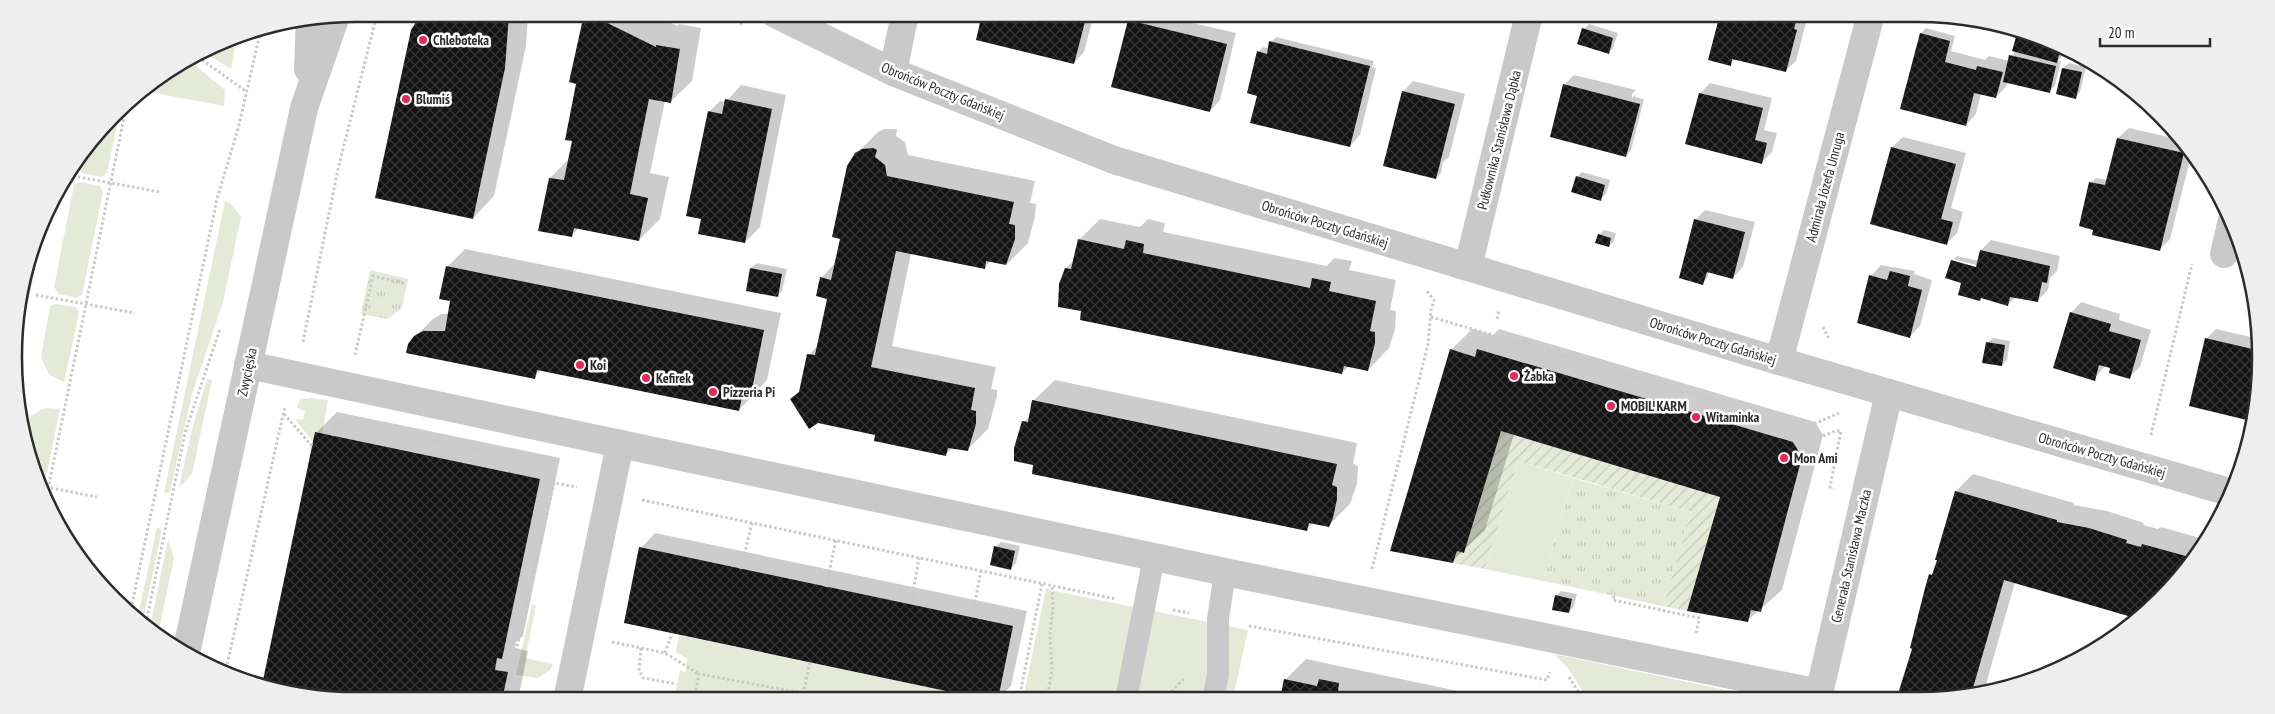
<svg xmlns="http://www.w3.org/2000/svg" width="2275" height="714" viewBox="0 0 2275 714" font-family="'PT Sans Narrow',sans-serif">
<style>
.grass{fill:#e5ead8}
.park{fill:url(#park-tufts)}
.garden{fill:url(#garden-furrows)}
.shadow{fill:#0003;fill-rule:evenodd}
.building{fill:url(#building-cross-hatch)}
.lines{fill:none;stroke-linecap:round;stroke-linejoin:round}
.path{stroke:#c9c9c9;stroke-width:3;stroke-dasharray:2.5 2.5;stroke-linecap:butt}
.service{stroke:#c9c9c9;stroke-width:22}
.minor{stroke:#c9c9c9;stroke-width:28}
.tertiary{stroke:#c9c9c9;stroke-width:28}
.poi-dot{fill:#eb2554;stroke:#fff;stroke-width:2}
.labels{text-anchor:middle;stroke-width:5;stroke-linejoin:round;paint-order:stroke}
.poi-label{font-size:14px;font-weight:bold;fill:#2c2c2c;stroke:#fff;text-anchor:start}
.street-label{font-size:14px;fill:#2c2c2c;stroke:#fff}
.rim{fill:none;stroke:#2c2c2c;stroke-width:2.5}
</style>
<defs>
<pattern id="park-tufts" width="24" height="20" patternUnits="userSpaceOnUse" patternTransform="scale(1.25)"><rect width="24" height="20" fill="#e5ead8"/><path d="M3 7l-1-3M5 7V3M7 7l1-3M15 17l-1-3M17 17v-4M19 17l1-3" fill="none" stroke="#c5c9ba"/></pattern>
<pattern id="garden-furrows" width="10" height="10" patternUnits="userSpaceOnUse" patternTransform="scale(1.25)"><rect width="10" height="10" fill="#e5ead8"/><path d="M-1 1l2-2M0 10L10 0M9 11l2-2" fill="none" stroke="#c5c9ba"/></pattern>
<pattern id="building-cross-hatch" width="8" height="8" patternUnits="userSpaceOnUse" patternTransform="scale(1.25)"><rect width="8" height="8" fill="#131313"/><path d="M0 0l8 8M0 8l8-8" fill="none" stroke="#363636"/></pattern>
</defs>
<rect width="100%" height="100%" fill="#fff"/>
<g class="grass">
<path d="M237 36 231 69 205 53 226 40Z"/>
<path d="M191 62 225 90 224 106 144 91Z"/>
<path d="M120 110 107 173 101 177 82 173 77 165C82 143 105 126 120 110Z"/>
<path d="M80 182 100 186 103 192 82 295 76 298 59 294 54 287 74 185Z"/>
<path d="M225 201 231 204 241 217 223 302 192 394 170 492 164 493Z"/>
<path d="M55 304 76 307 79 313 64 382 49 375 41 357 50 306Z"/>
<path d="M207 379 212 380 192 474 179 488 191 433Z"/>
<path d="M310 398 328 400 322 434 313 442 295 419 303 420 305 411 297 408 300 399Z"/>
<path d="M47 408 60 409 46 478 39 482C29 456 7 419 47 408Z"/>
<path d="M1518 461 1573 478 1543 581 1485 569Z"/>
<path d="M157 527 162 530 143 620 138 616Z"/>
<path d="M168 539 174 558 158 635 150 627Z"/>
<path d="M1046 588 1050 590 1248 630 1233 699H1023Z"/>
<path d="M532 604 536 606 525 658 553 664 550 670 538 678 516 675Z"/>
<path d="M679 635 951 692 949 699 674 700 680 670 686 673 687 659 676 652Z"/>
<path d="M1554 654 1759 697 1761 698H1587L1567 667Z"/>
</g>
<g class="park">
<path d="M370 270 408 279 402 308 388 319 361 314Z"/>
<path d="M1573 478 1691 512 1663 606 1543 581Z"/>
</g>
<path class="garden" d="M1501 431 1720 497 1687 611 1663 606 1691 512 1518 461 1485 569 1453 563 1457 551 1464 552Z"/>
<g class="shadow">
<path d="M422 14H528L526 46 494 196 473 218 412 31Z"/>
<path d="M585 14H652L677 26 679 24 701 28 692 81 670 102 665 101 650 173 669 177 660 219 639 240 579 228 571 236 550 178 570 158 574 140 578 83 570 81Z"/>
<path d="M983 14H1094L1084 52 1074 63 977 39Z"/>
<path d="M1136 14H1154L1236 33 1220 100 1210 111 1129 21Z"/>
<path d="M1568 14H1591L1585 21Z"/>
<path d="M1721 14H1805L1804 19H1807L1796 61 1785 71 1735 59 1730 64 1709 59Z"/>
<path d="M1589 24 1618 33 1613 48 1608 53 1584 29Z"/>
<path d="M1926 28 1955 36 1951 51 1985 60 1989 56 2009 61 2011 56 2016 51 2050 40 2064 48 2061 57 2058 61H2061L2055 86 2049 91 2008 81 2006 87 1996 97 1981 93 1976 114 1966 125 1921 33Z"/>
<path d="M1276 37 1374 61 1372 67 1376 68 1360 135 1350 146 1258 95V52L1263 47 1269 48 1271 42Z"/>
<path d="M2069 63 2086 67 2080 92 2075 98 2058 93 2063 68Z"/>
<path d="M1574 75 1636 90 1632 94V98L1636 94 1635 97 1644 99 1631 150 1626 156 1564 85Z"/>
<path d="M1413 81 1465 94 1449 157 1443 162 1441 173 1436 178 1403 92Z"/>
<path d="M1710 83 1772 98 1764 130 1777 133 1772 152 1762 162 1700 94Z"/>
<path d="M741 85 786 95 760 227 745 242 702 218 709 112 720 101 726 102Z"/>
<path d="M2129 128 2182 140 2192 152 2170 239 2159 250 2090 183 2096 178 2108 180 2118 138Z"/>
<path d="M884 129H897L896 136 905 142 908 155 1035 181 1030 203 1036 204 1035 216 1028 243 1007 264 991 261 984 268 911 253 892 346 996 367 991 389 997 390V396L988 429 967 450 953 447 946 454 877 434 801 390 809 355 819 344 829 298 821 278 836 262 856 154 878 132Z"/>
<path d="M1903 137 1966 153 1951 208 1963 212 1957 233 1946 244 1871 223 1892 147Z"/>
<path d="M1582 172 1610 180 1606 194 1600 199 1577 177Z"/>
<path d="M1705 210 1755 222 1743 267 1733 278 1709 272 1707 278 1702 283 1695 220Z"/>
<path d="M1100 219 1140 227 1148 219 1165 223 1163 232 1327 266 1334 258 1352 261 1349 270 1396 280 1390 310 1396 311 1395 329 1389 348 1368 370 1349 366 1342 373 1083 310 1066 268 1075 259 1079 240Z"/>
<path d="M44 223 25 317 16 325 17 312Z"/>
<path d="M1604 230 1616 233 1614 241 1609 246 1599 235Z"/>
<path d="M1991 240 2060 256 2057 271 2050 278 2048 290 2038 300 2016 297 2007 305 1982 297 1980 300 1963 282 1952 261 1957 256 1979 261 1981 250ZM1953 259 1995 270 1994 273 1953 262Z"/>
<path d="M465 249 781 313 767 380 739 410 540 370 535 377 415 337 433 319 441 314H449L451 300 447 267Z"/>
<path d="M757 263 787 269 782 291 777 296 751 268Z"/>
<path d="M1881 265 1915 271 1914 274 1932 280 1920 326 1910 336 1871 276Z"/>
<path d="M2081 302 2120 314 2119 320 2151 330 2140 367 2129 377 2106 365 2094 379 2071 313Z"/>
<path d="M1472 329 1493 335 1499 329 1815 422 1823 435 1782 590 1747 621 1722 496 1514 434 1485 530 1452 561 1451 350Z"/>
<path d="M2216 329 2259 339 2261 357 2255 420 2206 339Z"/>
<path d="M1993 338 2010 341 2007 360 2002 365 1987 343Z"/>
<path d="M1055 380 1357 443 1353 464 1358 466 1357 484 1350 504 1329 525 1314 522 1307 529 1035 464 1023 423 1031 414 1033 401Z"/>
<path d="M337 412 560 458 523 636 516 642 515 648 528 651 518 700H357L290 694 263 685 316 433Z"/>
<path d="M1973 474 2074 503V505L2107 511 2144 523 2143 525 2158 529 2161 527 2207 540 2161 600 2137 617 2015 582 1984 691 1963 697H1898L1913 648 1926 588 1939 559H1937L1956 491Z"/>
<path d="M655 533 1027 611 1011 686 998 699H990L625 622 641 548Z"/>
<path d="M1001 542 1020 546 1016 563 1011 568 995 547Z"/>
<path d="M1561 591 1577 594 1574 606 1569 612 1556 596Z"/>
<path d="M1306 659 1491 698 1281 699 1285 680Z"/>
</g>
<g class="building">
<path d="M421 14H509L505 68 473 219 375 198 411 30Z"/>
<path d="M584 14H589L656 47V45L680 49 671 103 649 99 630 194 648 198 639 241 574 228 572 237 538 231 549 178 564 180 572 141 565 140 576 84 569 82Z"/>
<path d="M982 14H1087L1074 64 976 40Z"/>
<path d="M1567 14H1589L1585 23 1566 15Z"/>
<path d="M1720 14 1736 15 1737 14H1798L1794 29 1797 30 1786 72 1732 59 1731 66 1708 60Z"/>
<path d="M1128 20 1227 44 1210 112 1111 87Z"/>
<path d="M1582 28 1613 38 1609 54 1577 44Z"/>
<path d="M2018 30 2050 40 2061 46 2057 63 2012 51Z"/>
<path d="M1920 33 1950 41 1945 62 1976 70 1977 66 2003 72 1996 98 1974 93 1966 126 1900 109Z"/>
<path d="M1269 41 1370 66 1350 147 1250 123 1257 96 1247 93 1257 51 1267 54Z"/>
<path d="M2009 55 2056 66 2050 93 2003 82Z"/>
<path d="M2062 68 2082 72 2076 99 2056 94Z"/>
<path d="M1563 84 1640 104 1626 157 1550 137Z"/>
<path d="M1402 91 1455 104 1436 179 1383 166Z"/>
<path d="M1699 93 1763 108 1755 140 1767 143 1762 164 1685 144Z"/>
<path d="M725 99 772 109 745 243 698 234 701 219 686 216 708 111 722 114Z"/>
<path d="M2117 138 2184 153 2160 251 2092 235 2093 230 2079 226 2089 182 2105 185Z"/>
<path d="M1891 147 1956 164 1941 219 1953 222 1947 245 1870 224Z"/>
<path d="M873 148 877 150 875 157 885 165 887 176 1014 202 1009 224 1015 225V239L1006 265 986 261 985 269 896 251 871 367 975 388 971 410 976 411V424L968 451 948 448 946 456 874 441 875 435 818 423 809 429 790 399 799 392 807 354 815 355 827 299 816 296 820 277 831 280 840 239 832 237 847 166 855 153 862 149Z"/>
<path d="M1576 176 1605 185 1601 201 1571 192Z"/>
<path d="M1694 219 1745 232 1733 279 1707 272 1703 285 1679 278Z"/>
<path d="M1598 234 1611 238 1609 247 1595 243Z"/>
<path d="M1078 239 1124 249 1126 240 1144 244 1143 253 1310 288 1312 278 1331 282 1329 291 1376 301 1370 331 1375 332V343L1368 371 1344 366 1342 374 1080 320 1081 311 1058 307 1059 284 1065 268 1071 269Z"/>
<path d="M1980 250 2050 266 2047 283 2042 282 2038 302 2010 297 2008 306 1981 298 1980 301 1958 295 1961 283 1945 278 1951 260 1976 267Z"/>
<path d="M446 266 764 330 750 399 742 397 739 411 537 370 535 379 406 353 408 344 414 336 423 331H445L450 301 439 299Z"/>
<path d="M750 268 782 274 778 297 746 291Z"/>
<path d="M1890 271 1910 276 1908 286 1922 290 1910 338 1857 323 1869 275 1887 280Z"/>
<path d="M2070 312 2111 324 2109 331 2141 340 2130 379 2109 373 2110 368 2099 365 2095 381 2053 368Z"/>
<path d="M2205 338 2261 351 2255 422 2189 406Z"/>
<path d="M1986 342 2005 345 2002 366 1982 363Z"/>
<path d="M1450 349 1475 357 1477 349 1793 442 1802 457 1761 612 1751 610 1748 622 1687 611 1720 497 1501 431 1464 553 1457 551 1453 563 1390 551Z"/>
<path d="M1032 400 1337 464 1332 485 1337 487V499L1333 518 1329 527 1309 523 1307 531 1032 474 1033 465 1014 461V448L1022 421 1028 422Z"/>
<path d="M315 432 540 479 502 659 497 658 495 670 508 672 502 700H357L290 694 262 685Z"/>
<path d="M1955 491 2057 520V522L2089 528 2127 540 2126 543 2141 547 2142 544 2193 558 2161 600 2135 618 2004 580 1971 695 1963 697H1897L1912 649 1910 648 1925 588 1929 574 1932 575 1937 560H1935Z"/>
<path d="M994 546 1015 551 1011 570 990 565Z"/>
<path d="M639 547 1013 626 998 699H984L624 623Z"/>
<path d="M1555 595 1572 599 1569 613 1552 610Z"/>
<path d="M1284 679 1317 686 1319 679 1339 683 1338 691 1369 698 1280 699Z"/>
</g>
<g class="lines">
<g class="path">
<path d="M722 14 744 25"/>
<path d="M857 18 865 14"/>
<path d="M198 57 247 92"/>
<path d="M68 175 160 192"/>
<path d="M2209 194 2212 183"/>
<path d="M47 213 52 214"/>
<path d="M36 295 135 313"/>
<path d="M1431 317 1799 425 1823 436 1835 431H1841L1830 487 1834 489"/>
<path d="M1497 319 1499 310"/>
<path d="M1823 327 1829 339"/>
<path d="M303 342 338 169 377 14"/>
<path d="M355 355 373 276 404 283"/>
<path d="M284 414 312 446"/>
<path d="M1805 428 1839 413"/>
<path d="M2151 435 2192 264"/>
<path d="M333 436 336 421 482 451"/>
<path d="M540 463 554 483"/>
<path d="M41 486 97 497"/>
<path d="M46 499 127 103"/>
<path d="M642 500 1116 599"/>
<path d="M741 569 752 522"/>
<path d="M1372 569 1428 344 1431 310 1434 300 1426 290"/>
<path d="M826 587 836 540"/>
<path d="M1614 596 1613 600 1699 618 1696 634"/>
<path d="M911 604 919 558"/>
<path d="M131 609 217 199 238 129 261 29"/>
<path d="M1173 610 1189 613"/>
<path d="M972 617 981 571"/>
<path d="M146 623 185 433 220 329"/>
<path d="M1249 626 1547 680 1550 672"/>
<path d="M612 642 665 653 699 674"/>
<path d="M641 648 639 670 643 678 677 684"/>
<path d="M665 653 672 634"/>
<path d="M225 674 285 406"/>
<path d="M1569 677 1582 698"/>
<path d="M802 699 810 662"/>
<path d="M956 699 958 693"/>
<path d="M1019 699 1042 584"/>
<path d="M1047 699 1052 670 1050 634 1053 607 1052 586"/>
<path d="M1165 699 1185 677"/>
<path d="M505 700 554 483 577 487"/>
<path d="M694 700 699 674 835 699"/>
</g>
<g class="service">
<path d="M1127 694 1154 557"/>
<path d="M1213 699 1218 675V619L1225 572"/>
</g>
<g class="minor">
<path d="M775 14 893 72 1114 160 1779 361 2229 492"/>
<path d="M893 72 905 14"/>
<path d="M2224 254 2232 220"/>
<path d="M1468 267 1529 14"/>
<path d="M1779 361 1871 14"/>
<path d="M248 365 1225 572 1819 693"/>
<path d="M1818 698 1889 393"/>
<path d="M567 700 620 444"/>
</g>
<g class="tertiary">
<path d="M308 69 310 18"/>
<path d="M186 653 304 108 336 16"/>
</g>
</g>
<g class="poi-dot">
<circle cx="423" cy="40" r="5"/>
<circle cx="406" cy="99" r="5"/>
<circle cx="580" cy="365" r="5"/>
<circle cx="1514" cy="376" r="5"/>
<circle cx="646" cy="378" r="5"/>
<circle cx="713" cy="392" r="5"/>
<circle cx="1611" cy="406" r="5"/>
<circle cx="1696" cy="417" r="5"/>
<circle cx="1784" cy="458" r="5"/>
</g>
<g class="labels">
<g class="poi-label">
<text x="433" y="45">Chleboteka</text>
<text x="416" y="104">Blumiś</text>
<text x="590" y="370">Koi</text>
<text x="1524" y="381">Żabka</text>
<text x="656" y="383">Kefirek</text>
<text x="723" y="397">Pizzeria Pi</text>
<text x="1621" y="411">MOBIL KARM</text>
<text x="1706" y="422">Witaminka</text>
<text x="1794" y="463">Mon Ami</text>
</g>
<g class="street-label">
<text transform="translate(943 91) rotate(22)" y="5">Obrońców Poczty Gdańskiej</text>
<text transform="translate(1499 140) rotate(-76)" y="5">Pułkownika Stanisława Dąbka</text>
<text transform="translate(1825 187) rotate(-75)" y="5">Admirała Józefa Unruga</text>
<text transform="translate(1325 224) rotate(17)" y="5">Obrońców Poczty Gdańskiej</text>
<text transform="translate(1713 341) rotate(17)" y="5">Obrońców Poczty Gdańskiej</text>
<text transform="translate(247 372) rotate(-78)" y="5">Zwycięska</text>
<text transform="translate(2102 455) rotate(16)" y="5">Obrońców Poczty Gdańskiej</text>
<text transform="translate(1851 556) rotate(-77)" y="5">Generała Stanisława Maczka</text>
</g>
</g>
<path d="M0 0H2275V714H0ZM356 22H1918A334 334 0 0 1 2252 356V358A334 334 0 0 1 1918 692H356A334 334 0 0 1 22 358V356A334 334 0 0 1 356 22Z" fill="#eee" fill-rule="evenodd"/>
<path class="rim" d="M356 22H1918A334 334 0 0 1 2252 356V358A334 334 0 0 1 1918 692H356A334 334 0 0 1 22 358V356A334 334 0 0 1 356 22Z"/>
<path d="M2100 38v8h110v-8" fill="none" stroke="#2c2c2c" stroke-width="2.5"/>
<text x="2108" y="38" font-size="15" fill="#2c2c2c" stroke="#ffffff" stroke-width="4" paint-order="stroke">20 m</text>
</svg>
